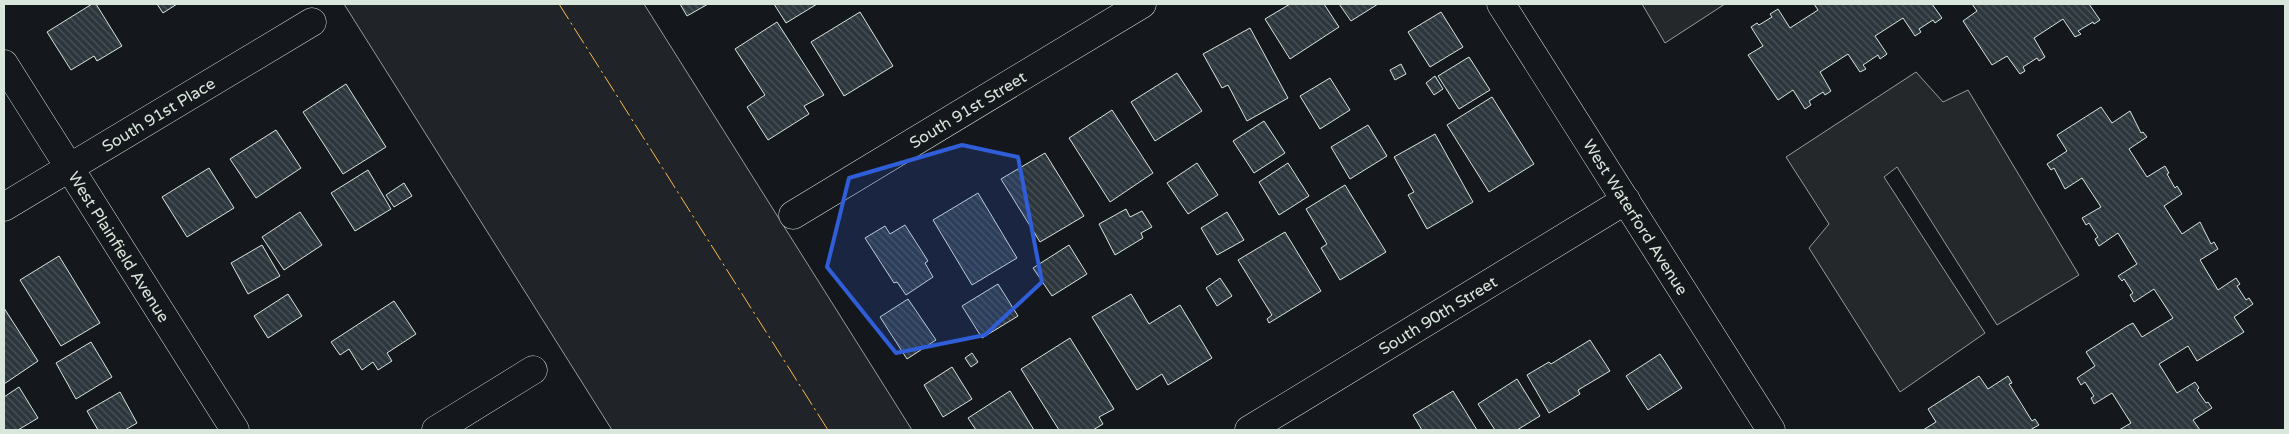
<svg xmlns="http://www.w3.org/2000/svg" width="2289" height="434" viewBox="0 0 2289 434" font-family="'Varela Round',sans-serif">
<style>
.green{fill:#202428;stroke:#939e99}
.parking{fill:#24282b;stroke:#939e99}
.building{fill:url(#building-back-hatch);stroke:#d8e6dc}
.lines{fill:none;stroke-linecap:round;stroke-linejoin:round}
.minor-casing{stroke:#d8e6dc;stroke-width:29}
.minor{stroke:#14181c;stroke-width:28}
.power{stroke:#ffb74d;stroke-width:1;stroke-dasharray:18 4 2.5 4;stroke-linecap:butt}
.marked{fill:#305dd8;fill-opacity:0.2;stroke:#305dd8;stroke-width:4;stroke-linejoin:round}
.labels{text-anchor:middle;stroke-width:4;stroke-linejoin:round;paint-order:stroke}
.street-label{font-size:16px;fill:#d8e6dc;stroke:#14181c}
</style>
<defs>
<pattern id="building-back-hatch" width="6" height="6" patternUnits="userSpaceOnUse" patternTransform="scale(1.25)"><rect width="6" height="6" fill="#2c363c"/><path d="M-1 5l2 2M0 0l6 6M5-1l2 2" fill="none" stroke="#4a5358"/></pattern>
</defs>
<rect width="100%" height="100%" fill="#14181c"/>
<path class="green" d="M344 4H644L912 430H612Z"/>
<g class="parking">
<path d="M1642 4H1725L1665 43Z"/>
<path d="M1916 72 1943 102 1968 90 2079 275 1997 325 1897 167 1884 177 1985 333 1900 392 1809 248 1829 224 1786 157Z"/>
</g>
<g class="building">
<path d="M92 4H96L122 46 97 61 94 56 71 70 47 32Z"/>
<path d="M157 4H177L163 13Z"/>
<path d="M680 4H708L687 16Z"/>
<path d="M774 4H817L786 23Z"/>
<path d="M1290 4H1324L1339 27 1290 59 1265 19Z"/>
<path d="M1339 4H1378L1351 21Z"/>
<path d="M1814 4H1932L1942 18 1935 23 1933 20 1919 29 1921 32 1915 36 1903 18 1875 36 1887 54 1880 59 1878 55 1863 65 1866 69 1860 72 1848 54 1820 72 1831 91 1825 95 1823 92 1809 101 1811 105 1805 109 1793 90 1778 100 1748 55 1763 46 1751 27 1757 23 1759 25 1772 17 1770 14 1778 9 1790 28 1818 10Z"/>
<path d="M1972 4H2089L2100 20 2094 24 2093 22 2078 31 2081 34 2075 37 2063 19 2034 38 2045 57 2039 61 2037 58 2023 67 2025 71 2020 74 2007 56 1992 65 1963 21 1977 11Z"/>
<path d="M860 12 893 66 844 96 811 42Z"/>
<path d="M1441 12 1463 47 1430 67 1408 32Z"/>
<path d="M777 22 824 95 804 106 809 114 768 140 747 107 765 95 735 49Z"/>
<path d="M1250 28 1288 98 1247 121 1228 85 1222 88 1203 54Z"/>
<path d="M1469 57 1490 90 1459 109 1438 76Z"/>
<path d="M1401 64 1406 74 1395 80 1390 70Z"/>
<path d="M1177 73 1202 111 1155 141 1131 102Z"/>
<path d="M1435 76 1443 89 1434 95 1426 83Z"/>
<path d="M1330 78 1350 110 1320 129 1300 96Z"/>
<path d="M346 84 386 147 343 174 303 112Z"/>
<path d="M1492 97 1534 164 1489 192 1447 125Z"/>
<path d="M2101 107 2112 123 2130 111 2141 133 2143 132 2147 137 2129 149 2147 177 2165 166 2169 173 2167 174 2175 188 2177 186 2182 194 2164 206 2182 234 2200 222 2211 244 2214 242 2218 249 2200 260 2218 290 2236 278 2240 284 2237 286 2246 300 2249 298 2253 304 2234 317 2244 332 2197 361 2188 346 2159 364 2177 393 2195 382 2199 388 2197 390 2206 403 2208 402 2212 408 2193 420 2200 430H2119L2131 423 2112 393 2094 404 2091 398 2094 396 2085 382 2081 385 2077 378 2095 366 2086 352 2127 326 2133 323 2142 337 2173 318 2154 289 2134 302 2130 295 2133 293 2124 279 2122 281 2118 276 2137 264 2118 233 2099 246 2095 239 2098 237 2089 223 2086 225 2082 218 2101 207 2082 178 2065 189 2054 168 2051 170 2047 164 2067 151 2057 135Z"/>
<path d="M1112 110 1153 173 1110 202 1069 138Z"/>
<path d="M1264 121 1285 153 1254 173 1233 141Z"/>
<path d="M1368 125 1387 156 1350 179 1331 147Z"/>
<path d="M276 130 301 168 256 198 230 159Z"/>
<path d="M1435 134 1473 202 1427 229 1408 195 1414 192 1394 157Z"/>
<path d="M1045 153 1084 216 1040 242 1001 179Z"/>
<path d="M1197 163 1218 195 1188 214 1167 183Z"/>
<path d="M1288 163 1309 196 1279 215 1259 182Z"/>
<path d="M209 168 234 208 187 237 162 197Z"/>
<path d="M368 170 391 209 355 231 331 193Z"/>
<path d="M404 183 412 196 394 207 386 195Z"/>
<path d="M1345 185 1386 252 1340 280 1321 248 1327 244 1306 209Z"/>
<path d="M978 193 1017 258 972 285 933 220Z"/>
<path d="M1126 209 1130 217 1142 211 1152 227 1141 233 1143 238 1115 255 1099 224Z"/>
<path d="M300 212 322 245 284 270 262 237Z"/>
<path d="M1227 212 1244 240 1217 255 1201 228Z"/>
<path d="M905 225 928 261 925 263 933 277 906 295 897 282 894 283 865 238 885 226 890 234Z"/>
<path d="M1285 232 1321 291 1269 323 1267 319 1272 315 1238 260Z"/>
<path d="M262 245 280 276 248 294 231 263Z"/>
<path d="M1069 245 1087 274 1052 296 1033 268Z"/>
<path d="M59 256 100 323 61 346 20 280Z"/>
<path d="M1220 278 1232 296 1217 306 1206 288Z"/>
<path d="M998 284 1018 316 982 338 962 306Z"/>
<path d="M288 294 302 316 268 338 254 316Z"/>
<path d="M1131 294 1149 324 1180 305 1212 358 1168 385 1162 374 1137 390 1092 317Z"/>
<path d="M908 299 936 340 907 359 880 317Z"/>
<path d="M394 301 416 334 387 353 392 361 378 370 373 362 362 370 349 349 340 355 331 342Z"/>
<path d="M4 308 38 361 4 384Z"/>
<path d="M1070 338 1114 409 1099 417 1103 424 1093 430H1059L1021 369Z"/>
<path d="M1590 340 1610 371 1578 390 1580 394 1549 413 1527 375 1549 362 1551 364Z"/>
<path d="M91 342 112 377 76 399 56 363Z"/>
<path d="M972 353 978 362 971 367 965 358Z"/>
<path d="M1660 354 1682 388 1648 410 1626 376Z"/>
<path d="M952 367 972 399 943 417 924 385Z"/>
<path d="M1979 376 1988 389 2008 376 2012 383 2009 384 2019 400 2032 421 2035 419 2039 425 2030 430H1923L1936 422 1928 409Z"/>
<path d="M1517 379 1540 416 1517 430H1495L1478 404Z"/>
<path d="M19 387 38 418 18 430H4V397Z"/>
<path d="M1010 391 1034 430H976L968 418Z"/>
<path d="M1453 391 1477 430H1422L1413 415Z"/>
<path d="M120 392 137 423 125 430H98L87 411Z"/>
</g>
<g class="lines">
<g class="minor-casing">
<g id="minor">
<path id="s1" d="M1501 4 1771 430"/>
<path id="s2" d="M4 64 235 430"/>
<path id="s3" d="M4 207 312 22"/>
<path id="s4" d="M793 215 1142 4"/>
<path d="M436 430 533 370"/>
<path id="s5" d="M1249 430 1626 200"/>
</g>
</g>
<use href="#minor" class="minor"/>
<path class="power" d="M559 4 828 430"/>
</g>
<path class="marked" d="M962 145 1018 157 1042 282 985 335 896 353 827 267 849 178Z"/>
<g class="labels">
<g class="street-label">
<text dy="6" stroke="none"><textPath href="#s4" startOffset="204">South 91st Street</textPath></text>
<text dy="6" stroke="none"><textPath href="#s3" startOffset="180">South 91st Place</textPath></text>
<text dy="6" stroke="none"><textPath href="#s1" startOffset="252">West Waterford Avenue</textPath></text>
<text dy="6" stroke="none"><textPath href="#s2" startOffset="216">West Plainfield Avenue</textPath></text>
<text dy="6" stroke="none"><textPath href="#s5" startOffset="221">South 90th Street</textPath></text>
</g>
</g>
<rect width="2289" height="434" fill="none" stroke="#d8e6dc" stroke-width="10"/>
</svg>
